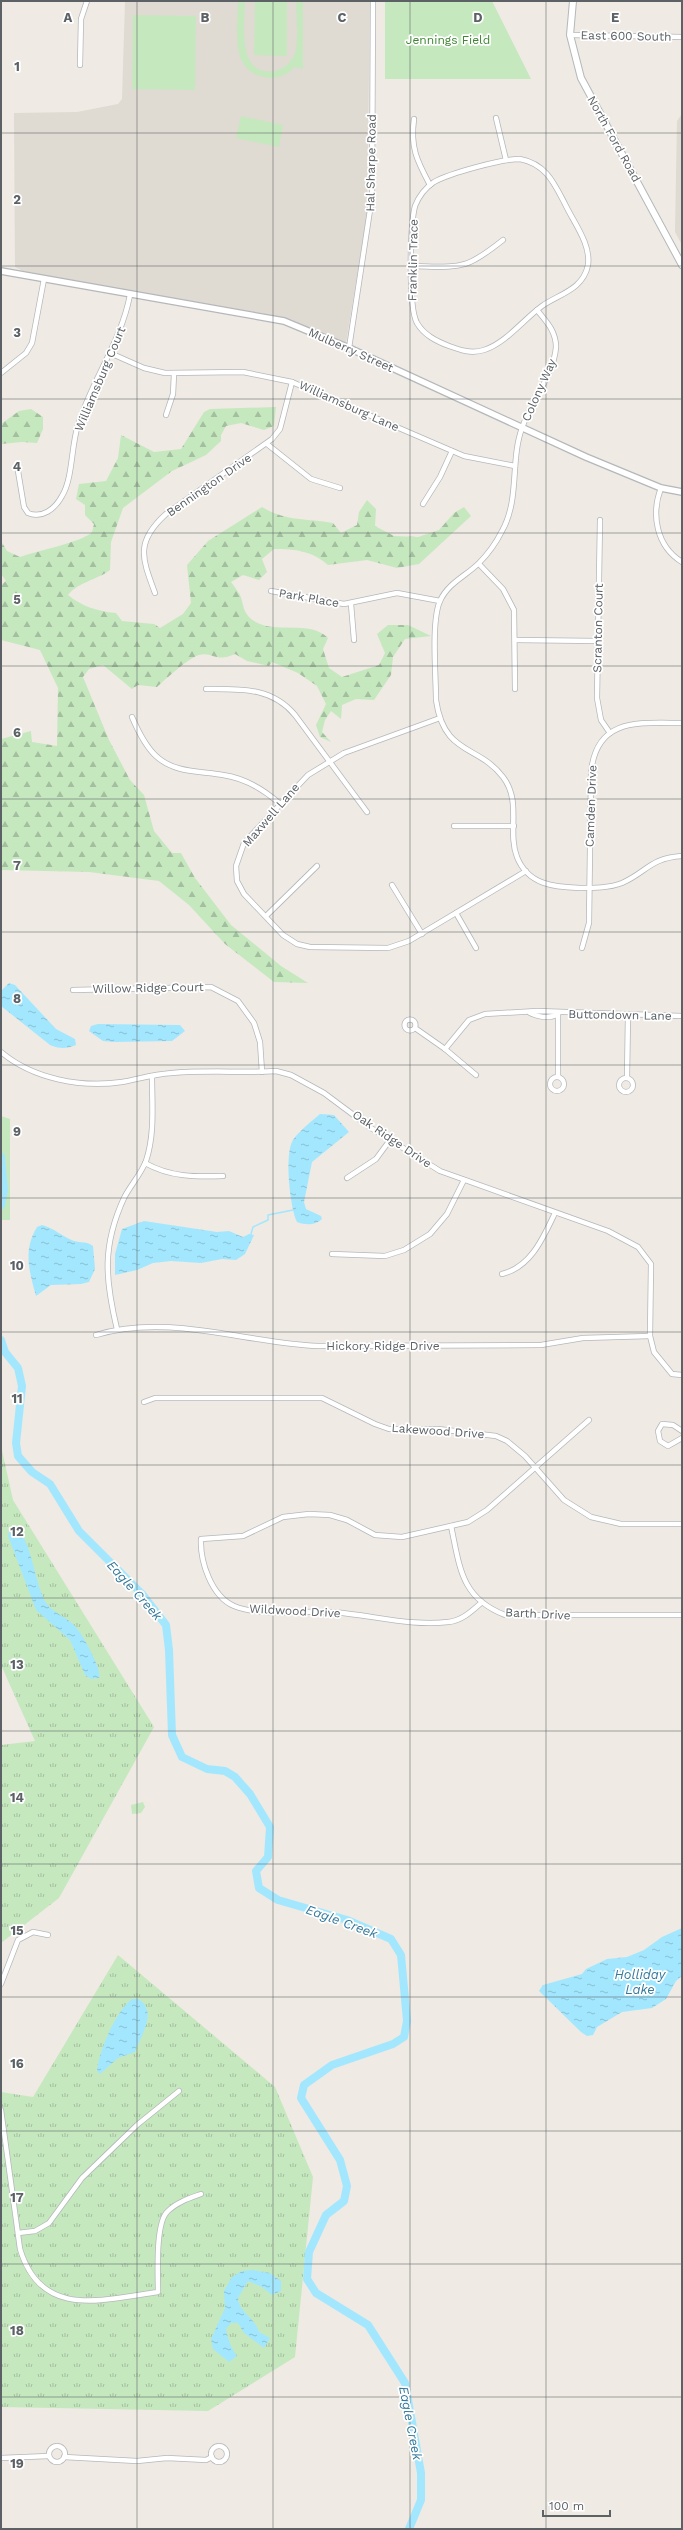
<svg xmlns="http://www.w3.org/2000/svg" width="683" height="2530" viewBox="0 0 683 2530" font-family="'Work Sans',sans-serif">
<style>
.education{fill:#dfdad2}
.grass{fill:url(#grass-tufts)}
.forest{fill:url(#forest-firs)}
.park{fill:#c6e8bf}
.water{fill:url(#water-ripples)}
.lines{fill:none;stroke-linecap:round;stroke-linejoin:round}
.stream{stroke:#a3e7ff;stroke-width:1.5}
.river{stroke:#a3e7ff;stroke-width:8}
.minor-casing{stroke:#b4b8bb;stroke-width:6}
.tertiary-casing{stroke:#b4b8bb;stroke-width:8}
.secondary-casing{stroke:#b2b8bc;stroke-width:8}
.minor{stroke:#fff;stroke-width:4.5}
.tertiary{stroke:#fff;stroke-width:5.5}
.secondary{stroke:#fff;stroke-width:6}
.grid{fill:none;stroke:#5b6165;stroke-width:1;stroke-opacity:0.55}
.labels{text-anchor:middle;stroke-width:3.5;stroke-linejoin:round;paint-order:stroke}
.street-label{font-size:12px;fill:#5b6165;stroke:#fff}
.park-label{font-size:12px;fill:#3c8631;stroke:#fff}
.water-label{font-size:13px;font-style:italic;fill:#34789a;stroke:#fff}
.grid-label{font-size:13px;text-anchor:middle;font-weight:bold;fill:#5b6165;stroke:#fff;stroke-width:3.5;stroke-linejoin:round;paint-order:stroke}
</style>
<defs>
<pattern id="grass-tufts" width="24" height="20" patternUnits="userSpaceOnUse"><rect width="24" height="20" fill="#c6e8bf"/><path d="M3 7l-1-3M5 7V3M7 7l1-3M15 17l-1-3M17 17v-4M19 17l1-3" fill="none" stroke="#a4bf9f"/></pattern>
<pattern id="forest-firs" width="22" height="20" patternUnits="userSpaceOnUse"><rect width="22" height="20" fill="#c6e8bf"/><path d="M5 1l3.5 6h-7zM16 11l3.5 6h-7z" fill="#a4bf9f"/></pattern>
<pattern id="water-ripples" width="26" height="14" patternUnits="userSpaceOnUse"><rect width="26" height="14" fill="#a3e7ff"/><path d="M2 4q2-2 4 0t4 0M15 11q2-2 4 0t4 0" fill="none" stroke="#88bfd2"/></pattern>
</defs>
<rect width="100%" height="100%" fill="#efeae3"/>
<g class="education">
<path d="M125 1H370L367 215 346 343 271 316 72 281 23 271 15 267 14 113 77 112 118 104 122 99Z"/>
<path d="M682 114V245L675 232 677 121Z"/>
</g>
<g class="grass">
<path d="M1 1446 13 1500 154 1727 59 1898 1 1943V1745L35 1741 1 1665Z"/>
<path d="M143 1802 145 1807 141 1813 132 1814 131 1805Z"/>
<path d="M118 1955 275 2087 313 2177 295 2357 208 2411 1 2407V2092L33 2097Z"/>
</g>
<g class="forest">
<path d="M276 407 274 426 264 430 241 423 226 426 221 435V441L206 455 172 471 123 508 111 542 110 570C97 580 78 582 68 595 83 607 97 611 116 613L122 621 154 624 160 628 183 614 191 603 187 565 208 541 262 507C287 522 306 518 333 523L341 533 357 525 359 512 367 500 376 509 375 526 394 536 418 537 439 530 454 513 464 507 471 516 419 564 397 568 367 560 328 565C312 551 296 549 274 549L262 559 267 572 259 580 243 575 231 582C234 586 237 590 240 595 244 604 242 613 254 621 276 635 309 619 328 638L323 649 329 668 342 677 379 665 385 653 377 634 388 625H408L431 636 405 639 393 657 391 675 374 700 356 699 342 705 341 719 331 711 325 720 322 732 331 742 320 737 316 725 326 704 317 686 298 673 272 662 269 666 247 661 235 654C216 663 212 651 199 655 188 658 166 679 157 687L138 685 132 689 103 665 89 669 83 677 109 740 130 780 144 795 154 831 172 853H181L195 878 231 925 281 966 308 983 274 982 225 944 189 905 159 881 89 872 1 870V739L31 731 32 742 57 746 58 688 40 650 1 640V585L6 581 1 574V541L7 551 20 557C34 552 84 541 91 533 93 531 93 527 94 524L85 515V505L76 499 79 484 106 481 118 458 121 435 154 452 181 449 204 412 210 409Z"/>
<path d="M31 409 43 417V429L37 443 22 442 1 444V424L19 411Z"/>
</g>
<g class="park">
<path d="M238 1H245C245 24 236 77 275 71 284 69 292 62 295 53 299 38 296 17 296 1H303V69L295 67C287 75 276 80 264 77 229 71 238 27 238 1Z"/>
<path d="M255 1H287V56L254 55Z"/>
<path d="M385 1H492L531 79H385Z"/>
<path d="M133 15 196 16 195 90 132 89Z"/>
<path d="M241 116 283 125 279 147 236 138Z"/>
<path d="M1 1116 10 1119V1220H1Z"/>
</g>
<g class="water">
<path d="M9 983 15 985 56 1029 75 1039 76 1045C67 1049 59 1049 50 1045L1 1006V991Z"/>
<path d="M98 1024 180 1025 185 1031 172 1041 115 1042 103 1041 89 1031 91 1026Z"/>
<path d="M320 1114 334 1115 349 1132 312 1162 304 1202 306 1209 321 1216 322 1219C315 1226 305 1225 297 1222 290 1208 284 1153 293 1140 300 1130 311 1122 320 1114Z"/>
<path d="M144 1221 217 1232 229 1231 243 1237 249 1234 254 1235 245 1254 236 1260 222 1259 201 1263 171 1261 153 1263 137 1270 115 1275V1254L122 1229Z"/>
<path d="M42 1225C54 1228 63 1237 74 1241 81 1243 87 1241 93 1246L95 1269 89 1282 81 1284 51 1285 36 1296C29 1271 23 1250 37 1227Z"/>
<path d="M14 1529C31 1531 35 1589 47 1604 54 1613 66 1617 74 1625 81 1631 103 1671 99 1678L91 1679 85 1675 70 1640 36 1610 8 1536 9 1532Z"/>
<path d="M682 1928V1976L676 1981 666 1999 652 2008 622 2012 597 2027 593 2035 587 2036 581 2032 539 1991 543 1985 582 1974 586 1969 607 1959 627 1957 644 1950 662 1937Z"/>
<path d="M132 1999H138C159 2011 140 2037 135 2052L118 2058 100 2074 97 2071C99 2050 116 2011 132 1999Z"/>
<path d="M253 2270 270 2273 281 2281V2291L272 2295 262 2287 248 2281 238 2298C238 2311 256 2319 259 2332L270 2338 264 2348 244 2333 238 2323H231L226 2329C228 2339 231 2348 237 2356L229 2362 213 2349 211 2339 225 2308 224 2291 232 2277 242 2271Z"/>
</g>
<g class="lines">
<path class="stream" d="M251 1234 253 1227 268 1220V1215L293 1210"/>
<g class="river">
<path d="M1 1157 4 1190 1 1205"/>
<path d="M1 1340 5 1352 18 1368 22 1386 16 1443 18 1456 32 1472 50 1484 79 1531 142 1594 166 1625 169 1650 172 1735 182 1757 207 1769 225 1771 235 1777 250 1794 270 1827 268 1857 256 1871 259 1888 278 1900 347 1920 391 1939 401 1955 407 2021 404 2037 393 2044 332 2065 304 2085 301 2098 340 2160 347 2186 344 2201 326 2215 309 2252 307 2279 316 2293 368 2325 405 2383 421 2473V2500L409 2529"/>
</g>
<g class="minor-casing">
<g id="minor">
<path d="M570 35 682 37"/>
<path d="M80 65 81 19 87 1"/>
<path d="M496 118 506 160"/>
<path d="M414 119C410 147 417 161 430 185"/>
<path d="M520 159C546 164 554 183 565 204 574 223 591 244 588 265 583 290 559 294 542 306 524 319 506 343 484 350 471 354 460 350 449 346 436 341 424 335 417 323 408 306 410 226 415 206 419 196 425 188 434 182 450 173 502 159 520 159Z"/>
<path d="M413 266C461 267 464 271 503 240"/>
<path d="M537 310C546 321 556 331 556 347 554 375 531 401 522 428 510 461 520 499 502 531 496 543 488 554 479 563 466 576 448 583 440 601 431 621 436 676 436 700 444 756 478 744 503 777 522 802 507 831 517 857 528 885 554 887 580 888 594 888 609 888 622 883 647 872 650 858 682 856"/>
<path d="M349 348 372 197 373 1"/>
<path d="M110 353 144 368 165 373 243 372 292 382 464 456 515 466"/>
<path d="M1 373 26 353 32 343 44 279"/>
<path d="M166 415 173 394 174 374"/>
<path d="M267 444 311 479 340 488"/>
<path d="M18 471 24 507 28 513C42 519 55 509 62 496 73 478 71 446 78 425 92 380 121 342 130 295"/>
<path d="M661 488C651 514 656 546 682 562"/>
<path d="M423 504 440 477 452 451"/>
<path d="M600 520 597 698 601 720 610 733"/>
<path d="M479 564 503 589 514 610 515 689"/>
<path d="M271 591 344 604 397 593 440 601"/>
<path d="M155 593C142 558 135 542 166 514L272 439 280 429 292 382"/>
<path d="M351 604 354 640"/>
<path d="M516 640 598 641"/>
<path d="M206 689C241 689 272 687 295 715L367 812"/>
<path d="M132 717C138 731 145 746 156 756 174 773 200 771 223 775 244 778 263 789 279 803"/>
<path d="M440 718 344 753 308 775 244 843 236 866 237 881 244 894 283 935 297 944 310 947 388 948 409 941 526 871"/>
<path d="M454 826H514"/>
<path d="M392 885 422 934"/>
<path d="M456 913 476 948"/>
<path d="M266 916 317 866"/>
<path d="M582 948 589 923 591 773C596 717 639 723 682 723"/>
<path d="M73 990 211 987 238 1001 254 1023 260 1042 262 1072"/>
<path d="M530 1013C539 1017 550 1019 558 1014"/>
<circle cx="410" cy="1025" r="5.5"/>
<path d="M415 1028 445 1049 476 1075"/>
<path d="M445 1049 469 1020 485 1014 537 1011 682 1016"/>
<path d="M1 1052C33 1079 81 1088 122 1082 138 1079 155 1074 172 1073 207 1070 242 1073 276 1071L291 1075 324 1093 371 1128 440 1171 608 1231 638 1247 651 1264 650 1336 654 1352 672 1374 682 1375"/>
<path d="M558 1077V1014"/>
<circle cx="557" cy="1084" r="7"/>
<circle cx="626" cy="1085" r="7"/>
<path d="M627 1078 628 1015"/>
<path d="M145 1163C170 1177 195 1177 223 1176"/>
<path d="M347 1178 376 1159 390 1140"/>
<path d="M332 1254 385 1256 404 1250 430 1234 447 1214 464 1180"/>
<path d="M502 1274C531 1267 543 1238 555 1213"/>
<path d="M117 1329C105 1279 102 1246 124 1198 130 1186 141 1174 146 1161 155 1134 152 1105 152 1076"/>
<path d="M96 1335C169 1313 245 1343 318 1346L541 1345 583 1338 650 1336"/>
<path d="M144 1402 155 1398H322L375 1424 389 1429H438L496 1436 507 1441 525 1456 564 1500 591 1517 621 1524H682"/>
<path d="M682 1431 673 1425 662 1424 658 1431 660 1441 668 1446 682 1438"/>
<path d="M451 1526C460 1568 461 1598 505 1615H682"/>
<path d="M481 1603C471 1612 461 1621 448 1622 411 1627 368 1614 330 1612 302 1610 260 1617 234 1606 211 1596 200 1561 201 1539L243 1536 283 1517 309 1514 330 1515 347 1520 375 1535 402 1537 468 1522 487 1510 589 1420"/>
<path d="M1 1984 18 1940 33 1932 48 1935"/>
<path d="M1 2110 20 2249C41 2319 101 2300 158 2292 158 2274 155 2222 168 2211 177 2202 190 2198 201 2194"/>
<path d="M18 2233 35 2231 49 2223 82 2178 137 2125 179 2091"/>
<circle cx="57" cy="2454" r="8"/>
<circle cx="219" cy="2454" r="8"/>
<path d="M64 2457 137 2461 167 2458 206 2460 212 2457"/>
<path d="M1 2458 49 2456"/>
</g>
</g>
<g class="tertiary-casing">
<path id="tertiary" d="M1 271 284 321 349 348 586 457 661 488 682 492"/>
</g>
<g class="secondary-casing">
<path id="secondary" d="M573 1 570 35 581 78 682 265"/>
</g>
<use href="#minor" class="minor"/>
<use href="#tertiary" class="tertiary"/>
<use href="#secondary" class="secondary"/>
</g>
<path class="grid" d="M137 1V2529M273 1V2529M410 1V2529M546 1V2529M1 133H682M1 266H682M1 399H682M1 533H682M1 666H682M1 799H682M1 932H682M1 1065H682M1 1198H682M1 1332H682M1 1465H682M1 1598H682M1 1731H682M1 1864H682M1 1997H682M1 2131H682M1 2264H682M1 2397H682"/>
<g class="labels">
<g class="street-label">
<text transform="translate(626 36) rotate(1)" y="4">East 600 South</text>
<text transform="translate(614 139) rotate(61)" y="4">North Ford Road</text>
<text transform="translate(371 163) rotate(-89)" y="4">Hal Sharpe Road</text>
<text transform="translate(413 260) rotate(-89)" y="4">Franklin Trace</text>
<text transform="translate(351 350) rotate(24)" y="4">Mulberry Street</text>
<text transform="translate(100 379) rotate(-67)" y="4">Williamsburg Court</text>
<text transform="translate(539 390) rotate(-66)" y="4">Colony Way</text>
<text transform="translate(349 406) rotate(24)" y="4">Williamsburg Lane</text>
<text transform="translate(209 485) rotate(-35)" y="4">Bennington Drive</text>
<text transform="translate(309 598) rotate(10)" y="4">Park Place</text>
<text transform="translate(598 628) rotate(-89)" y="4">Scranton Court</text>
<text transform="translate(591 806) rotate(-88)" y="4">Camden Drive</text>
<text transform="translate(271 815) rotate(-49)" y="4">Maxwell Lane</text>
<text transform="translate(148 988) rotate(-1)" y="4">Willow Ridge Court</text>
<text transform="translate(620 1015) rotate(1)" y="4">Buttondown Lane</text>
<text transform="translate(392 1139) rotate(34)" y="4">Oak Ridge Drive</text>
<text x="383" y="1350">Hickory Ridge Drive</text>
<text transform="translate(438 1431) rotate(4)" y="4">Lakewood Drive</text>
<text transform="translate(295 1611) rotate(3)" y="4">Wildwood Drive</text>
<text transform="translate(538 1614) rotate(3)" y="4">Barth Drive</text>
</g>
<g class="park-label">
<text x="448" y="44">Jennings Field</text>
</g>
<g class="water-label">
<text transform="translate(135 1590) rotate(48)" y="5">Eagle Creek</text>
<text transform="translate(342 1921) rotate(20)" y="5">Eagle Creek</text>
<text x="640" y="1979">Holliday<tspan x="640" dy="15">Lake</tspan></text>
<text transform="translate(411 2423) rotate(79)" y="5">Eagle Creek</text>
</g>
</g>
<g class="grid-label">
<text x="68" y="22">A</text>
<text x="205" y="22">B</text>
<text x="342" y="22">C</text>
<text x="478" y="22">D</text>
<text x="615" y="22">E</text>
<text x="17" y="71">1</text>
<text x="17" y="204">2</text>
<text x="17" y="337">3</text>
<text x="17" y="471">4</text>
<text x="17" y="604">5</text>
<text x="17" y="737">6</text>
<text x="17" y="870">7</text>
<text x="17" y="1003">8</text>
<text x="17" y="1136">9</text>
<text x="17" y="1270">10</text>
<text x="17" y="1403">11</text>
<text x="17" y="1536">12</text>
<text x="17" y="1669">13</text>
<text x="17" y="1802">14</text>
<text x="17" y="1935">15</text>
<text x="17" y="2068">16</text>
<text x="17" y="2202">17</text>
<text x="17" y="2335">18</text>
<text x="17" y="2468">19</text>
</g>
<rect width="683" height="2530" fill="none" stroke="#5b6165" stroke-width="4"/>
<path d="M543 2510v6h67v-6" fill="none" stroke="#5b6165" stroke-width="2"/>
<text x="549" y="2510" font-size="12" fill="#5b6165" stroke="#ffffff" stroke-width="3" paint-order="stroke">100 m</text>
</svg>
